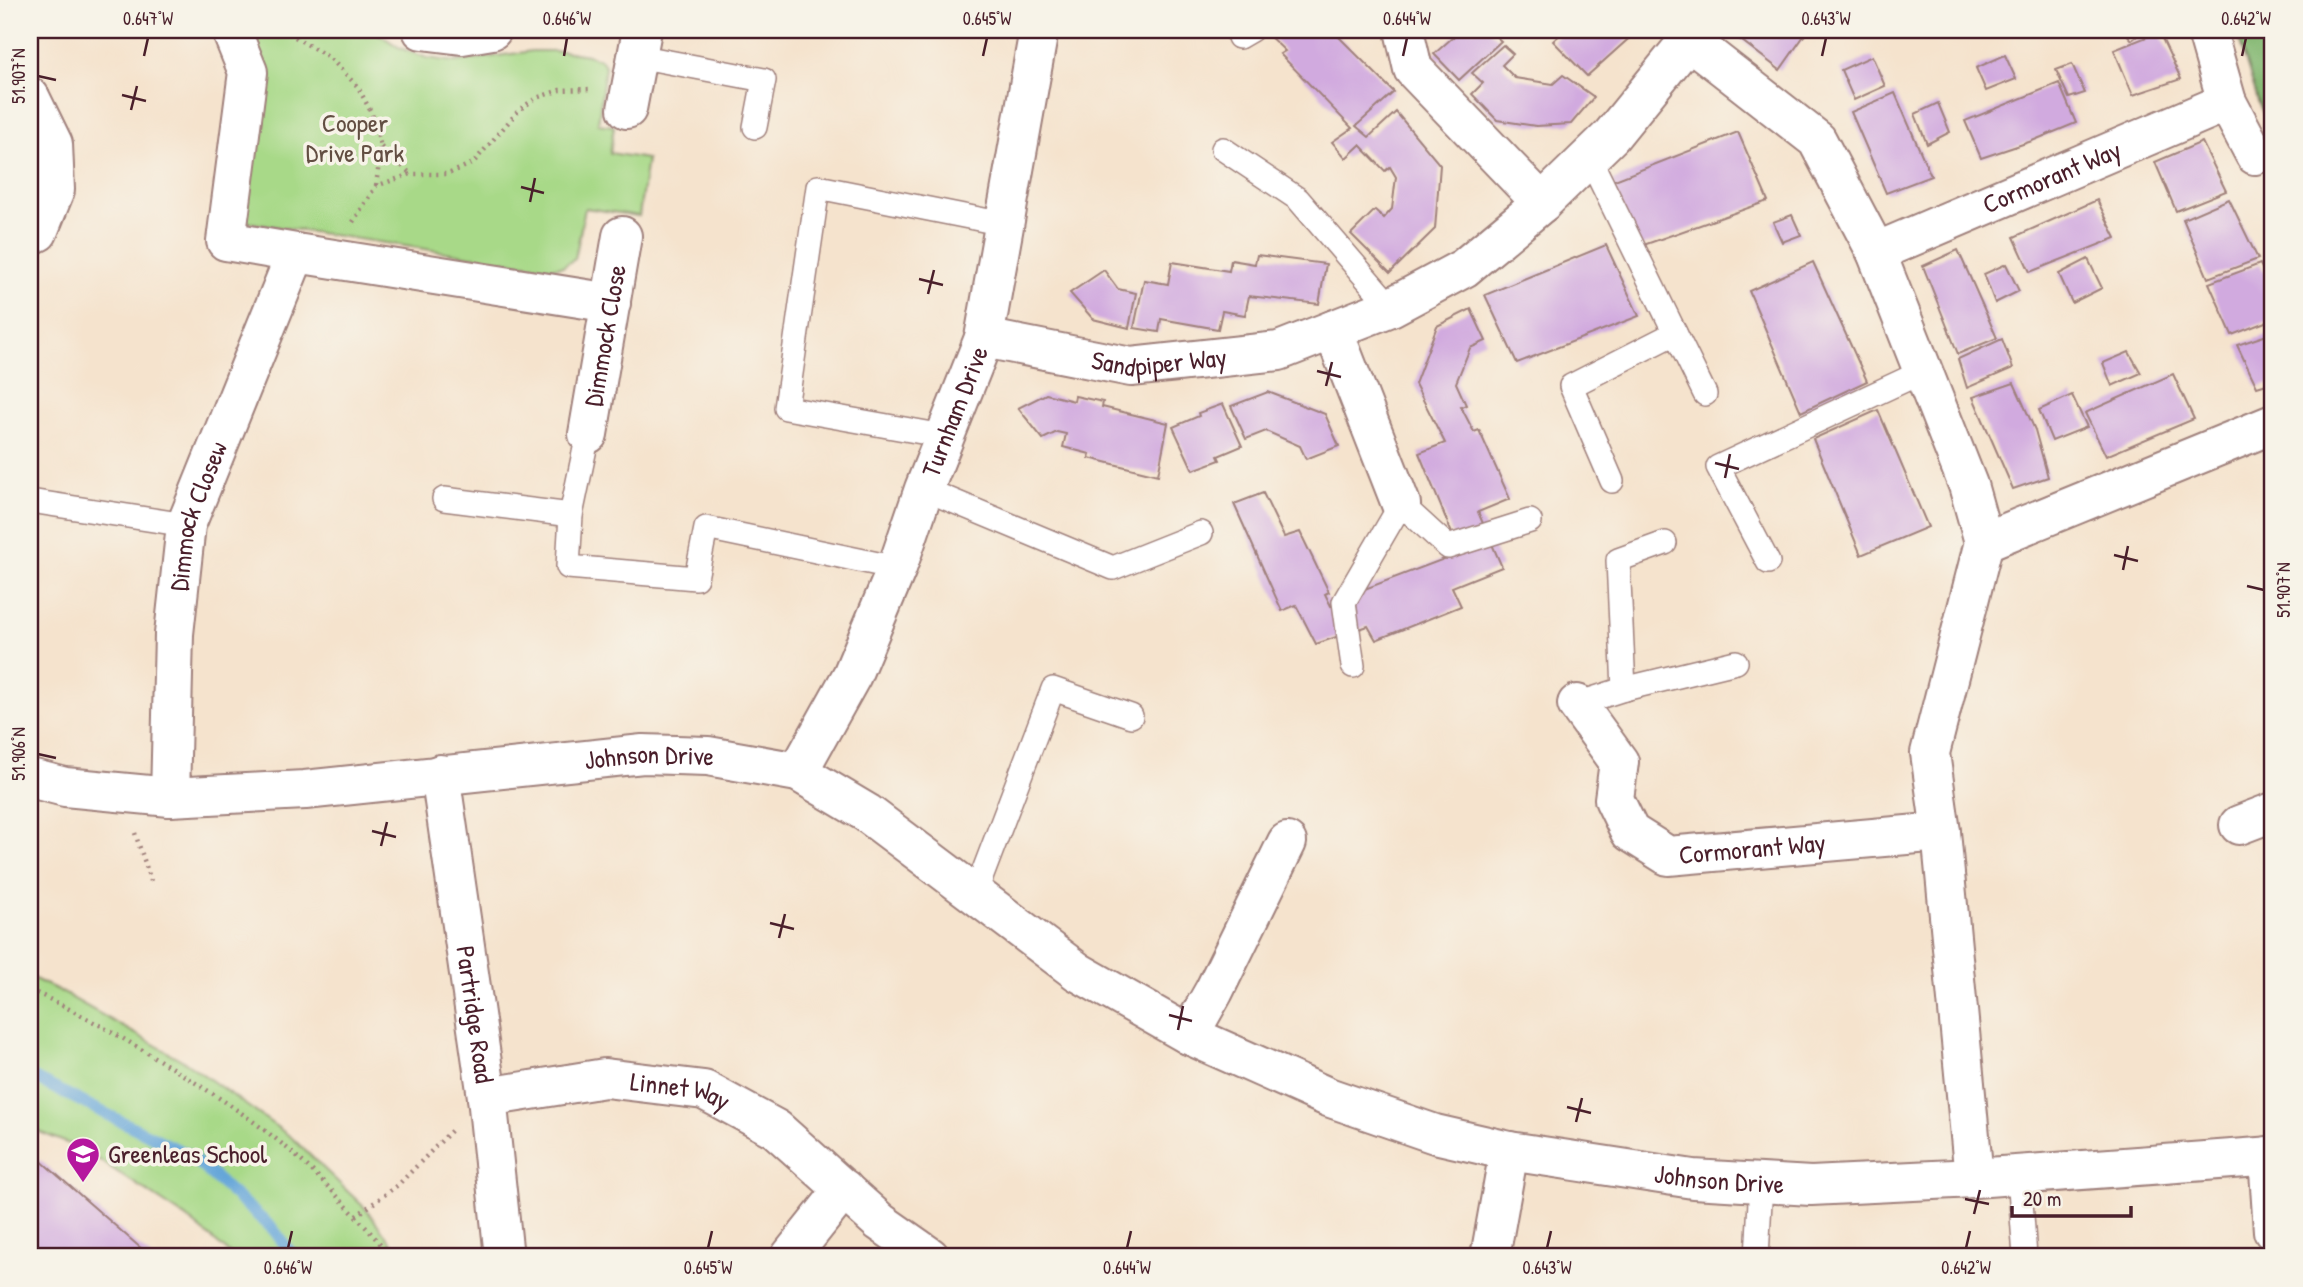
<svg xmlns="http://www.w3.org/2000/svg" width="2303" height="1287" viewBox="0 0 2303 1287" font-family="'Patrick Hand',sans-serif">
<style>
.green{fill:#a8d988;stroke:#797c5a;stroke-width:2}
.forest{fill:#86b974;stroke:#686c50;stroke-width:2}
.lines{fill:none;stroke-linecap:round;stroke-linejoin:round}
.stream{stroke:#65a6d9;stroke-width:12}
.building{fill:#d1aadf}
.service-casing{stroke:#a0817c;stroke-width:26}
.minor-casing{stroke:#a0817c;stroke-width:42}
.path{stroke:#a0817c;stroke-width:4.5;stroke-dasharray:2 5;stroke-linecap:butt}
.service{stroke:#fff;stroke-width:23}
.minor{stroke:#fff;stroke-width:38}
.ticks{fill:none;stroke:#4a1f2b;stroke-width:2.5}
.labels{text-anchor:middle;stroke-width:7;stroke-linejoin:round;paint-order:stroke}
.park-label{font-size:26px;fill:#624e42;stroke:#f7f3e8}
.street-label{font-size:26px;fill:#4a1f2b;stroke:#f7f3e8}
.poi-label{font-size:26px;fill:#4a1f2b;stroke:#f7f3e8;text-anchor:start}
.neatline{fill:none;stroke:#4a1f2b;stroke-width:2.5}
.ticks-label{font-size:18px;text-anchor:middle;fill:#4a1f2b}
</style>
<rect width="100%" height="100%" fill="#f7f3e8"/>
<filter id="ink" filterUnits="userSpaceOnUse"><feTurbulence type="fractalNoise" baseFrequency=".0143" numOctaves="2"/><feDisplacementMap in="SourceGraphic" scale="14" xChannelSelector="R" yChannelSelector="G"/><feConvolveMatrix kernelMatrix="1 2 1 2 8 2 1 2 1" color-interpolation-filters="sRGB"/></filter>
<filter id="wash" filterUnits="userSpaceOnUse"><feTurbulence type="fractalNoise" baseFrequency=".00686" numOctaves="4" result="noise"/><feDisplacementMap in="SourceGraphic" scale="28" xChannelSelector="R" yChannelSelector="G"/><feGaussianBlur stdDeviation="1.57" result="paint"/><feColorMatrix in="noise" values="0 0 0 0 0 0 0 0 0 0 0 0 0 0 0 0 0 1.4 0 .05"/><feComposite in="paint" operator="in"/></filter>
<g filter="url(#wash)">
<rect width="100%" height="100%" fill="#f5e3cd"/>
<g class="green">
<path d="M243 30H373L400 48 427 58 455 62 532 51H562L588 55 601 60 605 66 598 124 614 126 610 153 647 159 639 216 585 208 575 259 563 266 550 268 245 222Z"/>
<path d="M30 977 56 989 187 1063 291 1137 366 1209 402 1257H234L187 1218 84 1150 30 1128Z"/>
</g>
<path class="forest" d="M2236 30H2273V136L2258 101Z"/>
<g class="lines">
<path class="stream" d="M30 1076 189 1155 273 1229 294 1257"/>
</g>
<g id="blocks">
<g class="building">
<path d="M1263 30H1332L1394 92 1356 126 1369 137 1396 112 1440 165 1435 229 1390 273 1351 234 1375 210 1384 218 1392 209 1396 177 1390 167 1385 171 1360 145 1346 158 1332 142 1352 128 1280 54 1285 51Z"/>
<path d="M1461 30H1489L1501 41 1459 80 1434 54Z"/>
<path d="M1565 30H1633L1636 32 1587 76 1553 41Z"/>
<path d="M1743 30H1808L1780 70 1737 37Z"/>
<path d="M2123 30H2145L2132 40Z"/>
<path d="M2159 32 2181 79 2133 95 2114 50Z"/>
<path d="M1503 45 1513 54 1502 65 1515 78 1553 84 1563 75 1594 97 1571 124 1536 126 1497 120 1472 94 1483 83 1472 73Z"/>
<path d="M2005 55 2016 79 1986 91 1976 68Z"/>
<path d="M1872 56 1885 86 1854 100 1841 70Z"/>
<path d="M2072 64 2085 93 2069 98 2056 70Z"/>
<path d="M2059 83 2076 123 2032 141 1981 158 1965 121Z"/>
<path d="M1895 93 1931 176 1886 193 1851 112Z"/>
<path d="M1938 103 1950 132 1927 144 1915 114Z"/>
<path d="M1738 132 1768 201 1638 247 1612 181Z"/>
<path d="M2202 142 2226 191 2176 211 2155 162Z"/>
<path d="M2229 199 2258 259 2208 278 2183 219Z"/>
<path d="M2097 200 2116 238 2030 272 2014 237Z"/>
<path d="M1792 215 1801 235 1782 242 1773 222Z"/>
<path d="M1606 245 1639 316 1517 363 1485 295Z"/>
<path d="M1958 250 1997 338 1958 354 1923 266Z"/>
<path d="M1257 255 1326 264 1319 304 1249 296 1245 315 1222 311 1218 329 1161 319 1159 332 1134 328 1144 280 1168 284 1172 262 1229 271 1231 260 1255 264Z"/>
<path d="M2088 259 2102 288 2072 303 2059 274Z"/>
<path d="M1813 262 1867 381 1801 412 1749 291Z"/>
<path d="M2006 264 2019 291 1995 303 1984 274Z"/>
<path d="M2260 264 2273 291V319L2232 335 2209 283Z"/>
<path d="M1104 270 1118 289 1136 293 1129 328 1093 319 1070 293Z"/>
<path d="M1471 309 1486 341 1470 348 1456 383 1466 405 1461 407 1474 432 1479 430 1510 499 1478 512 1502 567 1452 587 1461 606 1376 640 1368 626 1316 644 1296 605 1282 611 1234 504 1263 493 1284 537 1300 532 1329 592 1325 594 1331 606 1344 602 1354 593 1460 553 1419 453 1445 443 1415 384 1437 326Z"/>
<path d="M2273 333V382L2257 387 2237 345Z"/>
<path d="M2002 339 2013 368 1967 388 1958 359Z"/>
<path d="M2129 352 2141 373 2112 386 2103 363Z"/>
<path d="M2173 374 2194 419 2106 456 2085 413Z"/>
<path d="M2014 383 2035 430 2048 477 2013 489 1973 397Z"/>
<path d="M1268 392 1325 414 1339 446 1306 459 1300 446 1266 431 1246 439 1231 406Z"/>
<path d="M1046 394 1074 401 1075 396 1103 402 1102 407 1168 423 1158 475 1089 458 1090 454 1063 447 1066 434 1057 432 1043 439 1018 408Z"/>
<path d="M2072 395 2087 427 2052 441 2039 410Z"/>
<path d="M1223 404 1242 446 1218 456 1220 460 1193 470 1173 427 1199 416 1198 413Z"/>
<path d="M1878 410 1928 527 1861 555 1813 439Z"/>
<path d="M40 1160 151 1257H30V1246L36 1239 30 1234V1171Z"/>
</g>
</g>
</g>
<g filter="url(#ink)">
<use href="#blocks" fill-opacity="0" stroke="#a0817c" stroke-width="2"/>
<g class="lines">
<g class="service-casing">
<g id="service">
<path d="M1239 37 1251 30"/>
<path d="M637 56 764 80 755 127"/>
<path d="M1223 149 1298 199 1391 307"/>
<path d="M1589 157 1705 394"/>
<path d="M588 434 571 515 568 567 696 578 706 528 897 568"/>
<path d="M944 436 786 408 818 187 1004 224"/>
<path d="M1612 481 1571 386 1675 333"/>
<path d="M924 489 1113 568 1201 533"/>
<path d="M444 499 571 515"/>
<path d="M30 501 186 525"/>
<path d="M1768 562 1718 467 1924 371"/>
<path d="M1353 666 1344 602 1401 504 1448 547 1530 521"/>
<path d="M1624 689 1736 662"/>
<path d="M1577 704 1624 689 1618 560 1665 543"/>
<path d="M975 894 1053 689 1131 716"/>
<path d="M2019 1174 2025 1257"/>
<path d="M1757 1257 1761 1183"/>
</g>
</g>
<g class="minor-casing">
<g id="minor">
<path d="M231 30 248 72 226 241 296 253"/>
<path d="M422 30 462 35 492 30"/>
<path d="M1404 30 1413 69 1542 203"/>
<path d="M2207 32 2227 102 2255 155"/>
<path d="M1690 41 1817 140 1876 252 1968 485 1984 542 1930 753 1941 832 1974 1178"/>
<path d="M30 97 53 144 55 190 38 232 30 236"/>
<path d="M627 109 642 30"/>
<path id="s1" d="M1876 252 2227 102"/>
<path d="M1333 330 1401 504"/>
<path id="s2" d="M984 338 1131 367 1279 351 1391 307 1464 268 1542 203 1611 136 1697 30"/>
<path id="s3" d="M588 434 622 236"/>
<path d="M1984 542 2273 424"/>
<path id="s4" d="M1577 704 1619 762 1614 799 1630 832 1668 856 1941 832"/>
<path id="s5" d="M798 772 852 675 897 568 924 489 984 338 1039 30"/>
<path id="s6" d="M440 774 487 1097 504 1257"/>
<path id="s7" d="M30 778 65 787 170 797 305 790 643 754 708 756 798 772 867 813 1078 972 1189 1035 1328 1097 1435 1134 1509 1151 1693 1179 1811 1186 1974 1178 2273 1156"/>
<path id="s8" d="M170 797 174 634 186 525 296 253 611 303"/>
<path d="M2239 825 2273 812"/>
<path d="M1189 1035 1214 991 1287 842"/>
<path id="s9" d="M487 1097 605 1078 704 1090 776 1129 880 1222 930 1257"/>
<path d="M2268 1156 2273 1231"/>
<path d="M790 1257 844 1189"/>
<path d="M1490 1257 1509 1151"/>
</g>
</g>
<g class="path">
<path d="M283 30 330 58 358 87 372 114 381 147 376 186"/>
<path d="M381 147 411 174"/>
<path d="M353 222 376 186 411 174H448L473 163 519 110 536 98 560 90 592 89"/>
<path d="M135 833 151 881"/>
<path d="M30 990C85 1015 137 1046 188 1078 226 1102 264 1127 297 1157 331 1187 362 1223 392 1257"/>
<path d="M356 1216 398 1185 452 1130"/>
</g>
<use href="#service" class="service"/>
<use href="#minor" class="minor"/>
</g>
</g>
<path class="ticks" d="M144 56 148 38M564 56 567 38M983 56 987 38M1403 56 1407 38M1822 56 1826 38M2242 56 2246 38M38 76 56 80M122 95 146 101M131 110 137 86M521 187 544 193M530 202 535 178M919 279 943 285M928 294 934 270M1317 371 1341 377M1326 386 1332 362M1715 463 1739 469M1725 478 1730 454M2114 555 2138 561M2123 570 2128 546M2247 586 2264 590M38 754 56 758M372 831 396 837M381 846 387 822M770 923 794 929M779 938 785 914M1169 1015 1192 1021M1178 1030 1183 1006M1567 1107 1591 1113M1576 1122 1582 1098M1965 1199 1989 1204M1974 1214 1980 1190M288 1248 292 1231M708 1248 712 1231M1127 1248 1131 1231M1547 1248 1551 1231M1966 1248 1970 1231"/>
<defs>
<g id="school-pin" transform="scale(1.75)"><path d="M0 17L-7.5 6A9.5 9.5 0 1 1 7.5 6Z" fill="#b5179e" stroke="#f7f3e8"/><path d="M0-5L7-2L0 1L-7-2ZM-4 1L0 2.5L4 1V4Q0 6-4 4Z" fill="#fff"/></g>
</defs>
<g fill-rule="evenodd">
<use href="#school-pin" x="83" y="1154"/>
</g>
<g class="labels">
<g class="park-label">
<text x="355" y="132">Cooper<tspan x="355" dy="30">Drive Park</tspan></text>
</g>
<g class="street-label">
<text dy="9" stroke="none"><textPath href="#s1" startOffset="191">Cormorant Way</textPath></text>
<text dy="9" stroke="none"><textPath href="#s3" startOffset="100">Dimmock Close</textPath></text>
<text dy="9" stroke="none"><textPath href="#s2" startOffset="178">Sandpiper Way</textPath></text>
<text dy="9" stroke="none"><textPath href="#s5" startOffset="394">Turnham Drive</textPath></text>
<text dy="9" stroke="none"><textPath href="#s8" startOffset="284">Dimmock Closew</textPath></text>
<text dy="9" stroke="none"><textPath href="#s7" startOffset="623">Johnson Drive</textPath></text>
<text dy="9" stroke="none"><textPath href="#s4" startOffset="275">Cormorant Way</textPath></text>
<text dy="9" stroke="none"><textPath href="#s6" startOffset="243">Partridge Road</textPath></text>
<text dy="9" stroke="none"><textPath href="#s9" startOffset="196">Linnet Way</textPath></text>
<text dy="9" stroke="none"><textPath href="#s7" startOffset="1799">Johnson Drive</textPath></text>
</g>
<g class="poi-label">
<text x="108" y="1163">Greenleas School</text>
</g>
</g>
<rect width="2303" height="1287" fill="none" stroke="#f7f3e8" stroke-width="77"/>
<path d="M2012 1206v10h119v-10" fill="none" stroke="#4a1f2b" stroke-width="3.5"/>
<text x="2023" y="1206" font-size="21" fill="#4a1f2b" stroke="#f7f3e8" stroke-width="5" paint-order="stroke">20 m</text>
<rect x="38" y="38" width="2226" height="1210" class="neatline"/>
<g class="ticks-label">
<text x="148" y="25">0.647°W</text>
<text x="567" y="25">0.646°W</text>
<text x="987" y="25">0.645°W</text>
<text x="1407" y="25">0.644°W</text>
<text x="1826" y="25">0.643°W</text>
<text x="2246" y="25">0.642°W</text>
<text transform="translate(19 76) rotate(-90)" y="6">51.907°N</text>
<text transform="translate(2284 590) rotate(-90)" y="6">51.907°N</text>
<text transform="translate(19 754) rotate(-90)" y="6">51.906°N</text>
<text x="288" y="1274">0.646°W</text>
<text x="708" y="1274">0.645°W</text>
<text x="1127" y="1274">0.644°W</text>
<text x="1547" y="1274">0.643°W</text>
<text x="1966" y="1274">0.642°W</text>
</g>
</svg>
